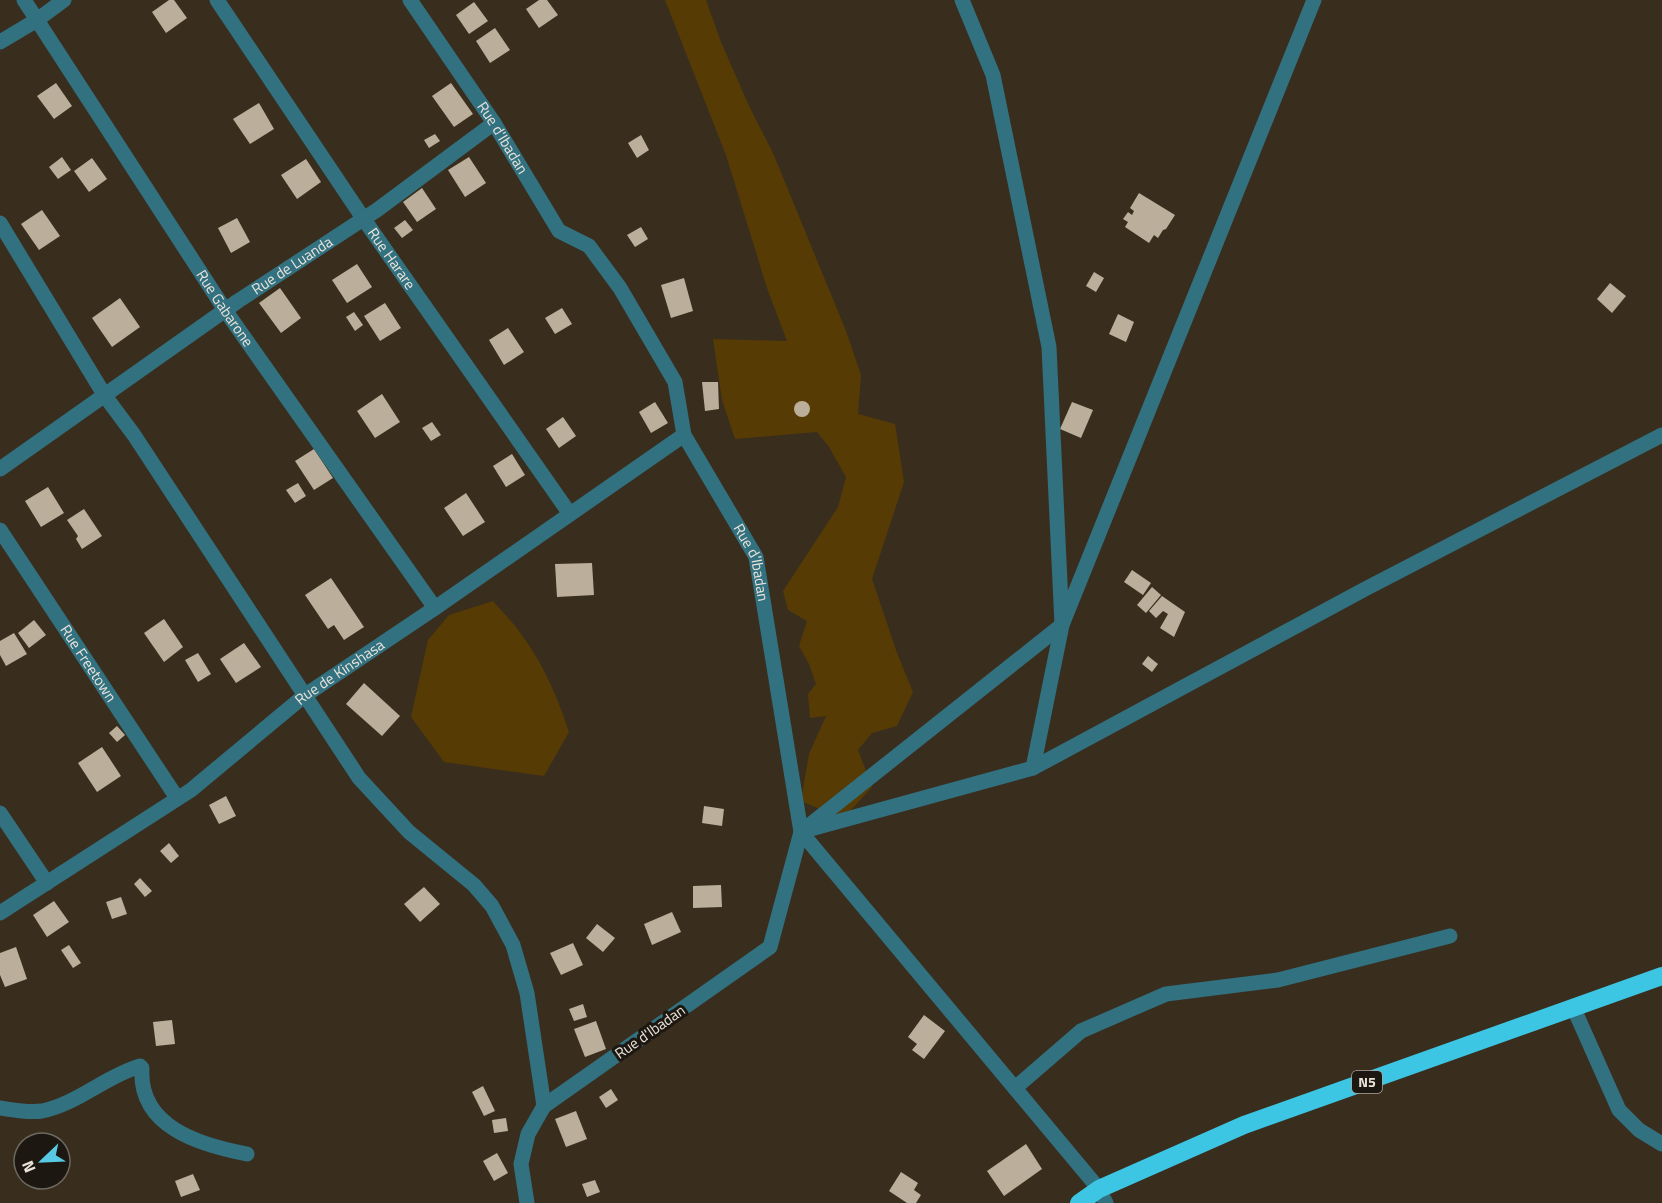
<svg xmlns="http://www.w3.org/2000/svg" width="1662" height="1203" viewBox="0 0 1662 1203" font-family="'Titillium Web',sans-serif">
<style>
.green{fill:#563b04}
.building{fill:#bbae9a}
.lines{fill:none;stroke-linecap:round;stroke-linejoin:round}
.minor{stroke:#327180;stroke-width:15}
.highway{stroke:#3cc6e4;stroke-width:18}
.labels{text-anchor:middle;stroke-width:6;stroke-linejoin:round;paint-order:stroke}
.shield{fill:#1c1710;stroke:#aca69d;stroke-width:1.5}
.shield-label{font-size:14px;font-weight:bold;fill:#eae3d9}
.street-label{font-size:15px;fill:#eae3d9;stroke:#1c1710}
</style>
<rect width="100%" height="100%" fill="#392e1e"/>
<g class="green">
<path d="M665 0H706L721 42 749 106 773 153 846 331 861 375 858 414 895 424 904 482 872 579 897 653 913 692 897 726 872 733 858 750 872 787 843 819 801 801 809 754 826 716 810 718 808 694 816 684 809 664 799 646 807 621 788 610 783 591 838 507 846 477 829 447 817 432 735 439 722 400 713 339 787 341 767 288 726 155Z"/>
<path d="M493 601C502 612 513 622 521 634 543 663 558 698 569 732L544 776 444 762 411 717 428 640 449 615Z"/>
</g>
<g class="building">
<path d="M169 0H174L187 18 166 33 152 12Z"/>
<path d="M539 0H547L558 15 539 28 526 9Z"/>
<path d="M474 2 488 21 469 34 456 15Z"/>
<path d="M495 28 510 50 490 63 476 41Z"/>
<path d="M56 83 72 106 54 119 37 96Z"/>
<path d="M451 83 473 114 454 127 432 96Z"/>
<path d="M259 103 274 129 250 144 233 119Z"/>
<path d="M435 134 440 141 429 148 424 140Z"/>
<path d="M641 135 649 150 637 158 628 143Z"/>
<path d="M62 157 71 170 58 179 49 167Z"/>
<path d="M469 157 486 183 465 197 448 170Z"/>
<path d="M92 158 107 179 89 192 74 171Z"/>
<path d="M306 159 321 182 297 199 281 175Z"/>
<path d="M422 188 436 209 417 222 403 202Z"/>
<path d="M1139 193 1175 215 1166 229 1163 230 1158 238 1154 235 1149 243 1125 227 1128 222 1123 219 1128 212 1132 215 1134 211 1130 208Z"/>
<path d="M42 210 60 236 39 250 21 224Z"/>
<path d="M237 218 250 242 231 253 218 228Z"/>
<path d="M405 220 413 230 402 238 394 228Z"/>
<path d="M641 227 648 239 635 247 627 235Z"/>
<path d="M357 264 372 287 347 303 332 280Z"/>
<path d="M1094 272 1104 278 1096 292 1086 286Z"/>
<path d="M684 278 693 311 671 318 661 285Z"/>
<path d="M1610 283 1626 296 1612 313 1597 299Z"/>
<path d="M280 288 301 318 281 333 259 303Z"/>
<path d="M120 298 140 327 112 347 92 318Z"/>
<path d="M385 303 401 328 380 341 364 316Z"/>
<path d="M562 308 572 324 555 334 545 318Z"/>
<path d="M354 312 363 325 355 331 346 317Z"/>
<path d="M1118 314 1134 322 1126 342 1109 334Z"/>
<path d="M508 328 524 352 504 365 489 340Z"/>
<path d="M702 382H718L719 409 705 411Z"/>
<path d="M382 394 400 422 375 438 357 411Z"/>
<circle cx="802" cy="409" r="8"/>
<path d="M655 402 668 423 651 433 639 412Z"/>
<path d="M1072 402 1093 410 1081 438 1060 429Z"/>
<path d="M563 417 576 436 559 448 546 429Z"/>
<path d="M432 422 441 435 431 441 422 428Z"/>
<path d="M314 449 333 478 314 490 295 461Z"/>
<path d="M512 454 525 475 506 487 493 466Z"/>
<path d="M298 483 306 496 295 503 286 490Z"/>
<path d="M48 487 64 513 41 527 25 501Z"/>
<path d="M466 493 485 522 463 536 444 508Z"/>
<path d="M84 509 102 536 82 549 76 539 78 536 67 520Z"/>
<path d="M592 563 594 595 557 597 555 564Z"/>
<path d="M1132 570 1151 583 1143 595 1124 582Z"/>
<path d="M331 578 364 627 344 640 334 625 328 629 305 595Z"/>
<path d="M1152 587 1161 595 1146 613 1137 605Z"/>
<path d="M1162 596 1185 612 1174 637 1160 628 1168 614 1163 611 1156 618 1149 611Z"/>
<path d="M164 619 183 647 164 662 144 633Z"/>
<path d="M34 620 46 635 29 648 18 633Z"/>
<path d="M14 633 27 654 6 666 0 655V641Z"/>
<path d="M244 643 261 667 236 683 220 659Z"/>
<path d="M198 653 211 674 198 682 185 660Z"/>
<path d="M1148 656 1158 664 1152 672 1142 664Z"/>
<path d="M364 683 400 716 382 736 346 704Z"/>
<path d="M117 726 125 735 117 742 109 733Z"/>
<path d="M102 747 121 776 97 792 78 763Z"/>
<path d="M226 796 236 816 219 824 209 805Z"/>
<path d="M704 806 724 809 722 826 702 823Z"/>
<path d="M169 843 179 856 171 863 160 851Z"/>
<path d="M140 878 152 891 145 897 134 884Z"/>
<path d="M721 885 722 907 693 908V886Z"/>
<path d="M424 887 440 904 420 922 404 904Z"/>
<path d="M121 897 127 914 112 919 106 902Z"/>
<path d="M54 901 69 922 47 937 33 915Z"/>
<path d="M672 912 681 932 652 945 644 924Z"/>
<path d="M597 924 615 938 603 952 586 938Z"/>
<path d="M573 943 583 965 561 975 550 953Z"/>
<path d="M69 945 81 963 73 968 61 950Z"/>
<path d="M16 947 27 979 5 987 0 975V953Z"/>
<path d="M583 1004 587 1017 574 1021 569 1009Z"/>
<path d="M924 1015 945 1031 924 1059 912 1050 917 1044 908 1037Z"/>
<path d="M172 1020 175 1044 156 1046 153 1022Z"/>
<path d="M596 1021 606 1049 585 1057 574 1029Z"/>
<path d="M483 1086 495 1111 484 1116 472 1092Z"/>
<path d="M611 1089 618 1100 606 1108 599 1097Z"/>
<path d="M576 1111 587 1139 566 1147 555 1119Z"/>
<path d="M506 1118 508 1131 494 1133 492 1120Z"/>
<path d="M1026 1144 1042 1169 1004 1196 987 1171Z"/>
<path d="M497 1153 508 1173 494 1181 483 1161Z"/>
<path d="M901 1172 918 1183 914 1190 921 1195 916 1203H907L889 1191Z"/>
<path d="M193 1174 200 1190 181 1197 175 1181Z"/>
<path d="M595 1180 600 1192 587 1197 582 1184Z"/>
</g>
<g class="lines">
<g class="minor">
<path id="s1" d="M24 0 225 310 435 608"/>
<path id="s2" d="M217 0 363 218 570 514"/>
<path id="s3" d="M410 0 494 123 559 231 589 246 620 288 675 382 684 435 756 557 801 832 770 947 544 1106"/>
<path d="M0 42 37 20 64 0"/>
<path d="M0 223 105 396 134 435 359 778 409 832 474 885 492 906 513 945 527 993 544 1106 528 1134 521 1164 527 1203"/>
<path id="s4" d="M0 469 238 301 377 210 494 123"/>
<path id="s5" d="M0 530 177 798"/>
<path d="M1033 768 1062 625 1314 0"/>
<path d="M0 813 47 883"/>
<path d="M807 830 1033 768 1367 588 1662 435"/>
<path d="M801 832 1062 625 1049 347 993 75 962 0"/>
<path d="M801 832 1099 1189 1106 1203"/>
<path id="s6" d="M0 913 191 790 304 696 435 608 684 435"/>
<path d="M1574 1009 1619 1110 1639 1130 1662 1144"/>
<path d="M1015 1088 1081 1031 1166 994 1278 980 1450 936"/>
<path d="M0 1108C14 1110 28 1113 42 1111 77 1104 106 1076 140 1066L142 1068C138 1127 200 1145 247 1154"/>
</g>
<path class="highway" d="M1079 1203 1099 1189 1244 1125 1662 976"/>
</g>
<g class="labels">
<rect class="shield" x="1352" y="1071" width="30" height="22" rx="4.5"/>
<g class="shield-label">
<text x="1367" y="1087">N5</text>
</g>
<g class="street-label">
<text dy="5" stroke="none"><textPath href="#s3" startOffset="166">Rue d'Ibadan</textPath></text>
<text dy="5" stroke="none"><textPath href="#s2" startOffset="312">Rue Harare</textPath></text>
<text dy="5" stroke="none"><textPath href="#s4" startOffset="356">Rue de Luanda</textPath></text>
<text dy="5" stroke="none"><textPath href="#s1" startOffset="368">Rue Gabarone</textPath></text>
<text dy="5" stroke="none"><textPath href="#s3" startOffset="669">Rue d'Ibadan</textPath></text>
<text dy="5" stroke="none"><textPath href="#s5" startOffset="160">Rue Freetown</textPath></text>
<text dy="5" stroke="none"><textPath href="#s6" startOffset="417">Rue de Kinshasa</textPath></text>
<text transform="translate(650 1032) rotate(-35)" y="5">Rue d'Ibadan</text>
</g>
</g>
<g transform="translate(42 1161) rotate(247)"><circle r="28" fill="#1c1710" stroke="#6e6960" stroke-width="1.5"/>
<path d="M0-4.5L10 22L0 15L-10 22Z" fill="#58c9e3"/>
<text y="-9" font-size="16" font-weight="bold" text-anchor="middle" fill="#eae3d9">N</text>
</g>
</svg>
